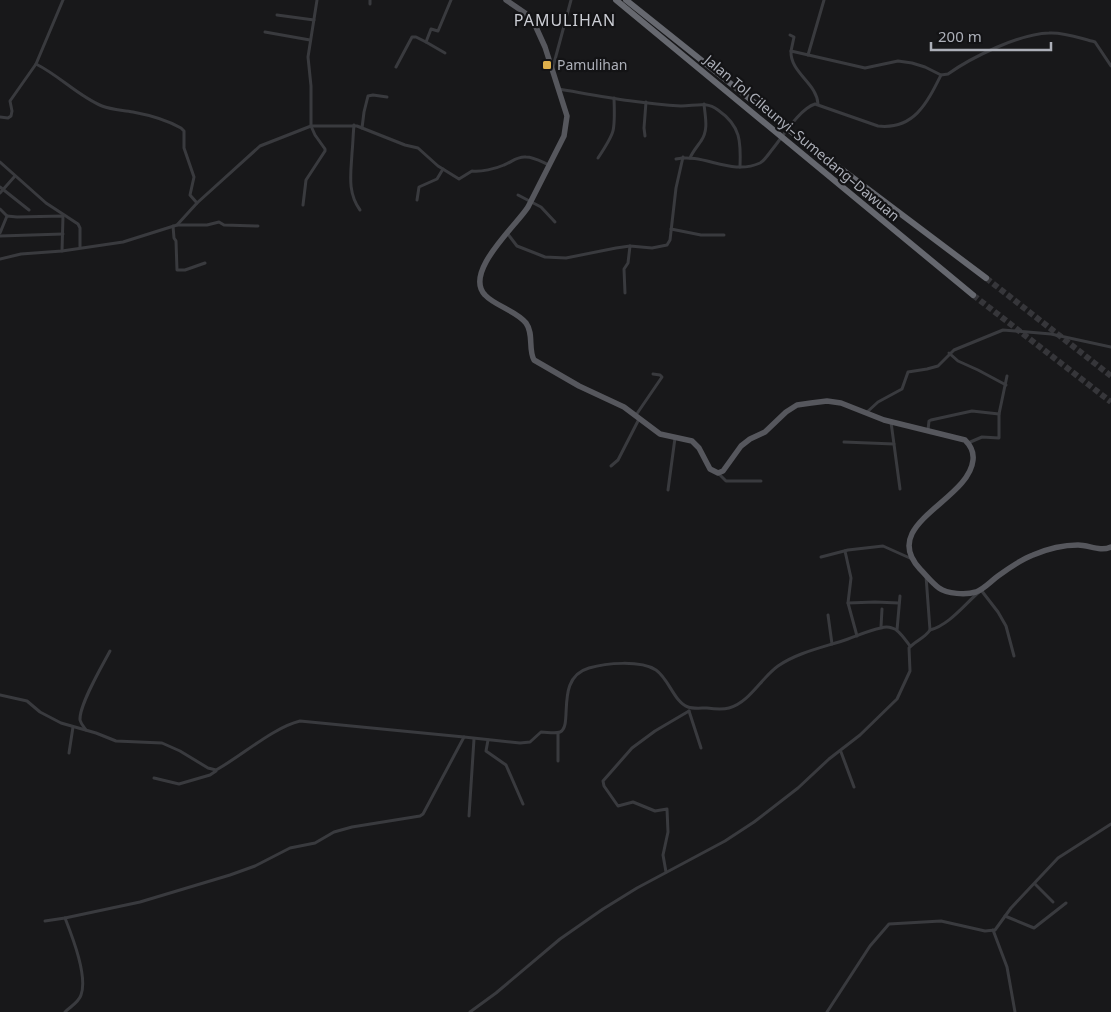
<svg xmlns="http://www.w3.org/2000/svg" width="1111" height="1012" viewBox="0 0 1111 1012" font-family="'Noto Sans',sans-serif">
<style>
.lines{fill:none;stroke-linecap:round;stroke-linejoin:round}
.highway-tunnel{stroke:#36363a;stroke-width:6;stroke-dasharray:6 3;stroke-linecap:butt}
.street{stroke:#393a3e;stroke-width:3}
.primary{stroke:#56575d;stroke-width:5.5}
.highway{stroke:#66686f;stroke-width:6}
.poi-dot{fill:#dfb04b;stroke:#131315;stroke-width:2}
.labels{text-anchor:middle;stroke-width:4.5;stroke-linejoin:round;paint-order:stroke}
.poi-label{font-size:14px;fill:#acafb8;stroke:#131315;text-anchor:start}
.street-label{font-size:14px;fill:#acafb8;stroke:#131315}
.quarter-label{font-size:16px;letter-spacing:1px;fill:#ccced5;stroke:#131315}
</style>
<rect width="100%" height="100%" fill="#18181a"/>
<g class="lines">
<g class="highway-tunnel">
<path d="M986 278 1111 376"/>
<path d="M973 295 1111 402"/>
</g>
<g class="street">
<path d="M370 4V0"/>
<path d="M277 15 314 20"/>
<path d="M265 32 310 40"/>
<path d="M790 35 794 37 791 51"/>
<path d="M426 42 445 53"/>
<path d="M808 55 824 0"/>
<path d="M36 64C60 76 78 96 102 106 112 110 123 110 133 112 149 115 167 120 181 128L184 131V148L194 177 190 195 197 203"/>
<path d="M396 67 412 37H416L426 42 431 29 438 31 451 0"/>
<path d="M553 67 571 0"/>
<path d="M559 89C600 96 640 104 681 106 695 106 706 101 718 110 741 126 741 142 740 167"/>
<path d="M818 104C817 83 790 73 791 51L865 68 898 61 912 63 925 67 941 75"/>
<path d="M0 117 8 118 11 116 12 111 10 101 36 64 63 0"/>
<path d="M354 125C353 135 353 143 352 153 351 173 347 192 360 210"/>
<path d="M362 128 364 112 368 96 373 95 387 97"/>
<path d="M645 136 644 128 646 102"/>
<path d="M598 158C616 131 615 131 614 98"/>
<path d="M690 158C693 151 697 147 701 141 709 130 705 116 704 104"/>
<path d="M676 159C704 153 731 176 760 163 764 161 768 155 771 151 782 138 799 109 815 104L878 126C914 130 927 103 941 75L948 74C972 57 1019 34 1049 33 1064 32 1079 38 1095 42L1111 66"/>
<path d="M0 162 46 203 78 224 80 228V247"/>
<path d="M0 187 29 210"/>
<path d="M0 193 15 176"/>
<path d="M518 195 541 207 555 222"/>
<path d="M417 200 419 187 437 179 443 169"/>
<path d="M303 205 306 180 325 151V149L315 135 311 126V86L308 57 317 0"/>
<path d="M0 209 7 216"/>
<path d="M177 225H207L219 222 224 225 258 226"/>
<path d="M173 226 174 238 176 241 177 270H185L205 263"/>
<path d="M671 229 701 235H724"/>
<path d="M0 233 7 216 17 217 63 216 62 251"/>
<path d="M507 233 517 246 545 257 566 258 616 248 630 246 652 248 667 245 670 240 676 188 683 157"/>
<path d="M0 236 63 234"/>
<path d="M0 259 21 254 62 251 123 242 177 225 197 203 260 146 311 126H357L405 145 418 148 438 166 459 179 472 171C481 172 495 169 504 165 512 162 517 156 526 157 534 157 542 162 549 165"/>
<path d="M625 293 624 269 628 263 630 246"/>
<path d="M949 353 958 361 978 370 1006 385"/>
<path d="M866 413 878 402 902 389 908 372 927 369 938 366 954 350 1003 330 1051 334 1111 347"/>
<path d="M636 415 662 377 660 375 653 374"/>
<path d="M891 422 900 489"/>
<path d="M928 430 929 421 931 420 972 411 999 414 1007 376"/>
<path d="M844 442 894 444"/>
<path d="M968 443 982 437 999 438V414"/>
<path d="M611 466 618 460 639 419"/>
<path d="M718 473 726 481H761"/>
<path d="M668 490 675 438"/>
<path d="M845 551 851 578 848 603 857 636"/>
<path d="M821 557 848 550 883 546 912 559"/>
<path d="M981 590 998 612 1006 626 1014 656"/>
<path d="M848 603 875 602 899 603"/>
<path d="M828 615 832 644"/>
<path d="M881 627 882 609"/>
<path d="M897 630 900 596"/>
<path d="M930 630C949 625 964 605 979 592"/>
<path d="M0 695 27 701 40 712 61 723 96 733 116 741 162 743 180 751 208 768 216 770C242 756 272 728 300 721L464 737"/>
<path d="M689 711 701 748"/>
<path d="M86 730C84 727 81 724 80 720 79 705 102 666 110 651"/>
<path d="M488 740 486 751 506 765 523 804"/>
<path d="M841 752 854 787"/>
<path d="M69 753 73 727"/>
<path d="M558 761V733"/>
<path d="M154 778 179 784 210 775 216 771"/>
<path d="M469 816 474 739"/>
<path d="M666 872 663 855 668 832 667 809 655 811 633 802 618 806 604 786 603 781 632 748 655 731 689 711"/>
<path d="M1035 884 1053 902"/>
<path d="M1005 916 1034 928 1066 903"/>
<path d="M45 921 65 918"/>
<path d="M993 930 1007 967 1015 1012"/>
<path d="M65 1012C70 1007 79 1002 81 995 88 976 72 936 65 918L140 902 230 875 255 866 290 848 315 843 334 832 352 827 420 816 423 814 464 737 520 743 530 742 541 732C547 732 555 734 560 732 574 726 554 678 589 668 606 663 640 660 656 670 669 679 674 702 688 707 693 709 701 708 707 708 714 709 722 710 729 708 750 702 761 678 778 666 798 652 825 647 848 639 859 635 870 630 881 628 884 627 889 627 892 628 899 629 906 641 910 646"/>
<path d="M470 1012 496 993 560 939 603 909 637 888 725 841 754 822 798 788 829 759 860 735 897 699 910 671 909 648C915 641 925 638 930 630L926 576"/>
<path d="M827 1012 870 946 889 924 941 921 985 931 995 930 1011 908 1058 858 1111 824"/>
</g>
<path class="primary" d="M506 0 525 13 535 25 545 47 567 116 564 136 528 207C517 225 463 272 485 295 495 306 517 311 526 323 534 334 528 349 534 360L579 386 624 407 660 434 692 441 699 448 710 469 718 473 723 471 741 446 750 439 765 432 786 412 797 405 811 403 827 401 841 403 884 420 965 440C970 445 974 452 973 460 969 501 878 524 920 569 926 575 932 583 939 588 947 594 966 595 976 592 984 589 991 581 998 576 1009 568 1020 560 1033 555 1047 549 1062 545 1078 545 1089 545 1100 552 1111 547"/>
<g class="highway">
<path d="M616 0 973 295"/>
<path d="M626 0 780 123 986 278"/>
</g>
</g>
<rect class="poi-dot" x="542" y="60" width="10" height="10" rx="2.5"/>
<g class="labels">
<g class="poi-label">
<text x="557" y="70">Pamulihan</text>
</g>
<g class="street-label">
<text transform="translate(802 138) rotate(40)" y="5">Jalan Tol Cileunyi–Sumedang–Dawuan</text>
</g>
<g class="quarter-label">
<text x="565" y="26">PAMULIHAN</text>
</g>
</g>
<path d="M931 42v8h120v-8" fill="none" stroke="#acafb8" stroke-width="2.5"/>
<text x="938" y="42" font-size="15" fill="#acafb8" stroke="#131315" stroke-width="4" paint-order="stroke">200 m</text>
</svg>
